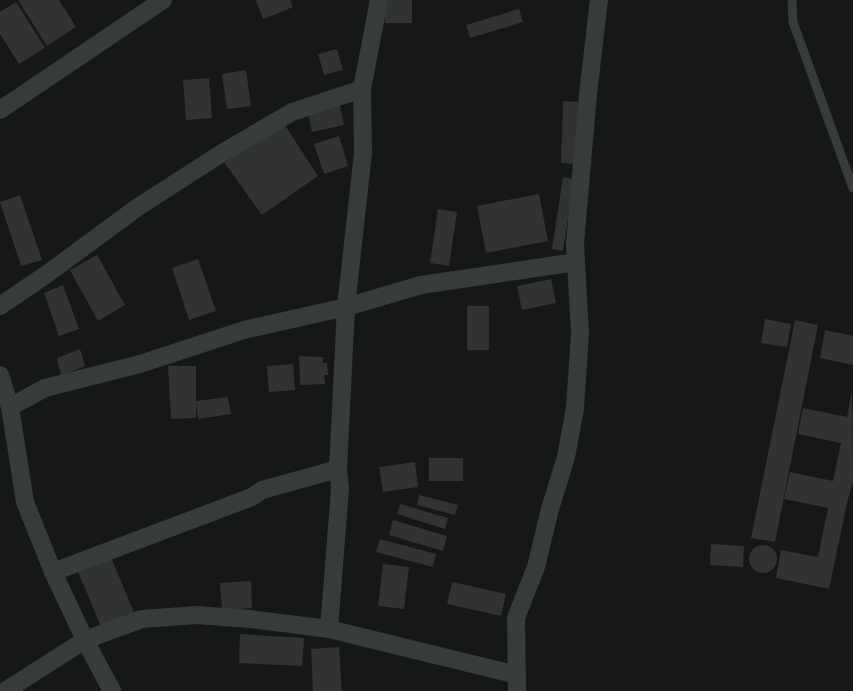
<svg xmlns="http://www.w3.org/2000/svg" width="853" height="691" viewBox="0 0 853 691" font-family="'Fira Sans Condensed',sans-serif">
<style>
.building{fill:#313233}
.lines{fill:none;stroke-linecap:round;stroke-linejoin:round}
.lane{stroke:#373b3c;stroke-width:9}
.street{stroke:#373b3c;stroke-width:18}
</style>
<rect width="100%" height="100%" fill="#161717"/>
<g class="building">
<path d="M18 0H59L76 27 47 46Z"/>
<path d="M256 0H290L293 7 263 19Z"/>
<path d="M384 0H412V23H385Z"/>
<path d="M16 2 45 48 19 64 0 34V12Z"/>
<path d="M519 9 523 22 470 38 466 25Z"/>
<path d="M337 49 343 70 324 75 318 54Z"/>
<path d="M246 70 251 106 227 109 222 74Z"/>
<path d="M209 78 212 118 186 120 183 80Z"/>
<path d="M339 101 344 125 312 132 307 109Z"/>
<path d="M563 101 578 102 575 164 561 163Z"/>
<path d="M284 124 318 176 262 215 224 162Z"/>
<path d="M339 136 348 166 324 174 314 144Z"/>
<path d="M563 177 574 179 563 251 552 249Z"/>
<path d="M539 194 548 241 486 253 477 206Z"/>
<path d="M20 195 42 260 21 266 0 202Z"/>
<path d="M438 209 457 212 449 266 430 263Z"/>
<path d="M97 255 125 305 98 321 70 270Z"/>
<path d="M198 259 216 311 189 320 172 268Z"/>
<path d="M551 279 556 303 522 310 517 286Z"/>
<path d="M63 285 79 329 59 336 44 293Z"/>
<rect x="467" y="306" width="22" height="44"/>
<path d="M765 319 791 324 787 347 761 343Z"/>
<path d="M795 320 818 325 775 542 751 538Z"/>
<path d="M825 330 853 336V365L820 358Z"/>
<path d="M80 349 85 366 61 376 57 358Z"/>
<path d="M299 356 323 357V363H327L328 375H324L325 384 300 385Z"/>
<path d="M293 364 295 390 269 392 267 366Z"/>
<path d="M168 366H196V401L228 397 231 414 198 419 196 402V418L171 419Z"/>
<path d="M852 390 853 481 847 503 829 589 776 578 781 550 818 557 828 508 784 499 790 472 833 481 841 443 798 434 803 408 847 417Z"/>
<rect x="429" y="458" width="34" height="23"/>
<path d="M415 462 418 487 383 492 379 467Z"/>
<path d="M419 495 458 505 455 515 417 505Z"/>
<path d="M400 504 448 518 445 529 397 514Z"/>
<path d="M393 520 447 536 443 551 389 535Z"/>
<path d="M380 539 436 554 433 567 376 552Z"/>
<path d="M711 544 744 546 743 567 710 565Z"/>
<circle cx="763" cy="559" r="14"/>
<path d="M110 555 135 615 102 629 77 569Z"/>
<path d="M383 564 409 567 404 609 378 606Z"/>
<path d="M251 581 252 608 222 610 220 583Z"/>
<path d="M452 582 506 594 501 616 447 604Z"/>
<path d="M240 634 304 638 302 666 239 663Z"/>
<path d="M339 647 342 691H313L311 649Z"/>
</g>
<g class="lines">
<path class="lane" d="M792 0 793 22 853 188"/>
<g class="street">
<path d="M0 110 163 0"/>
<path d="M0 306 47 274 138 207 222 153 292 112 362 89"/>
<path d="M0 375 10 407 25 502 53 572 85 640 112 691"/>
<path d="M10 407 45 388 140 364 244 330 346 307 421 285 576 262"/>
<path d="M53 572 252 497 262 490 338 469"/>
<path d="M329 629 340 489 338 469 346 307 363 153 362 89 379 0"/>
<path d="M5 691 85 640 142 619 197 615 250 619 329 629 517 675"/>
<path d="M517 691 516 618 536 567 550 509 566 457 575 408 580 333 575 244 588 94 599 0"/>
</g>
</g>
</svg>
